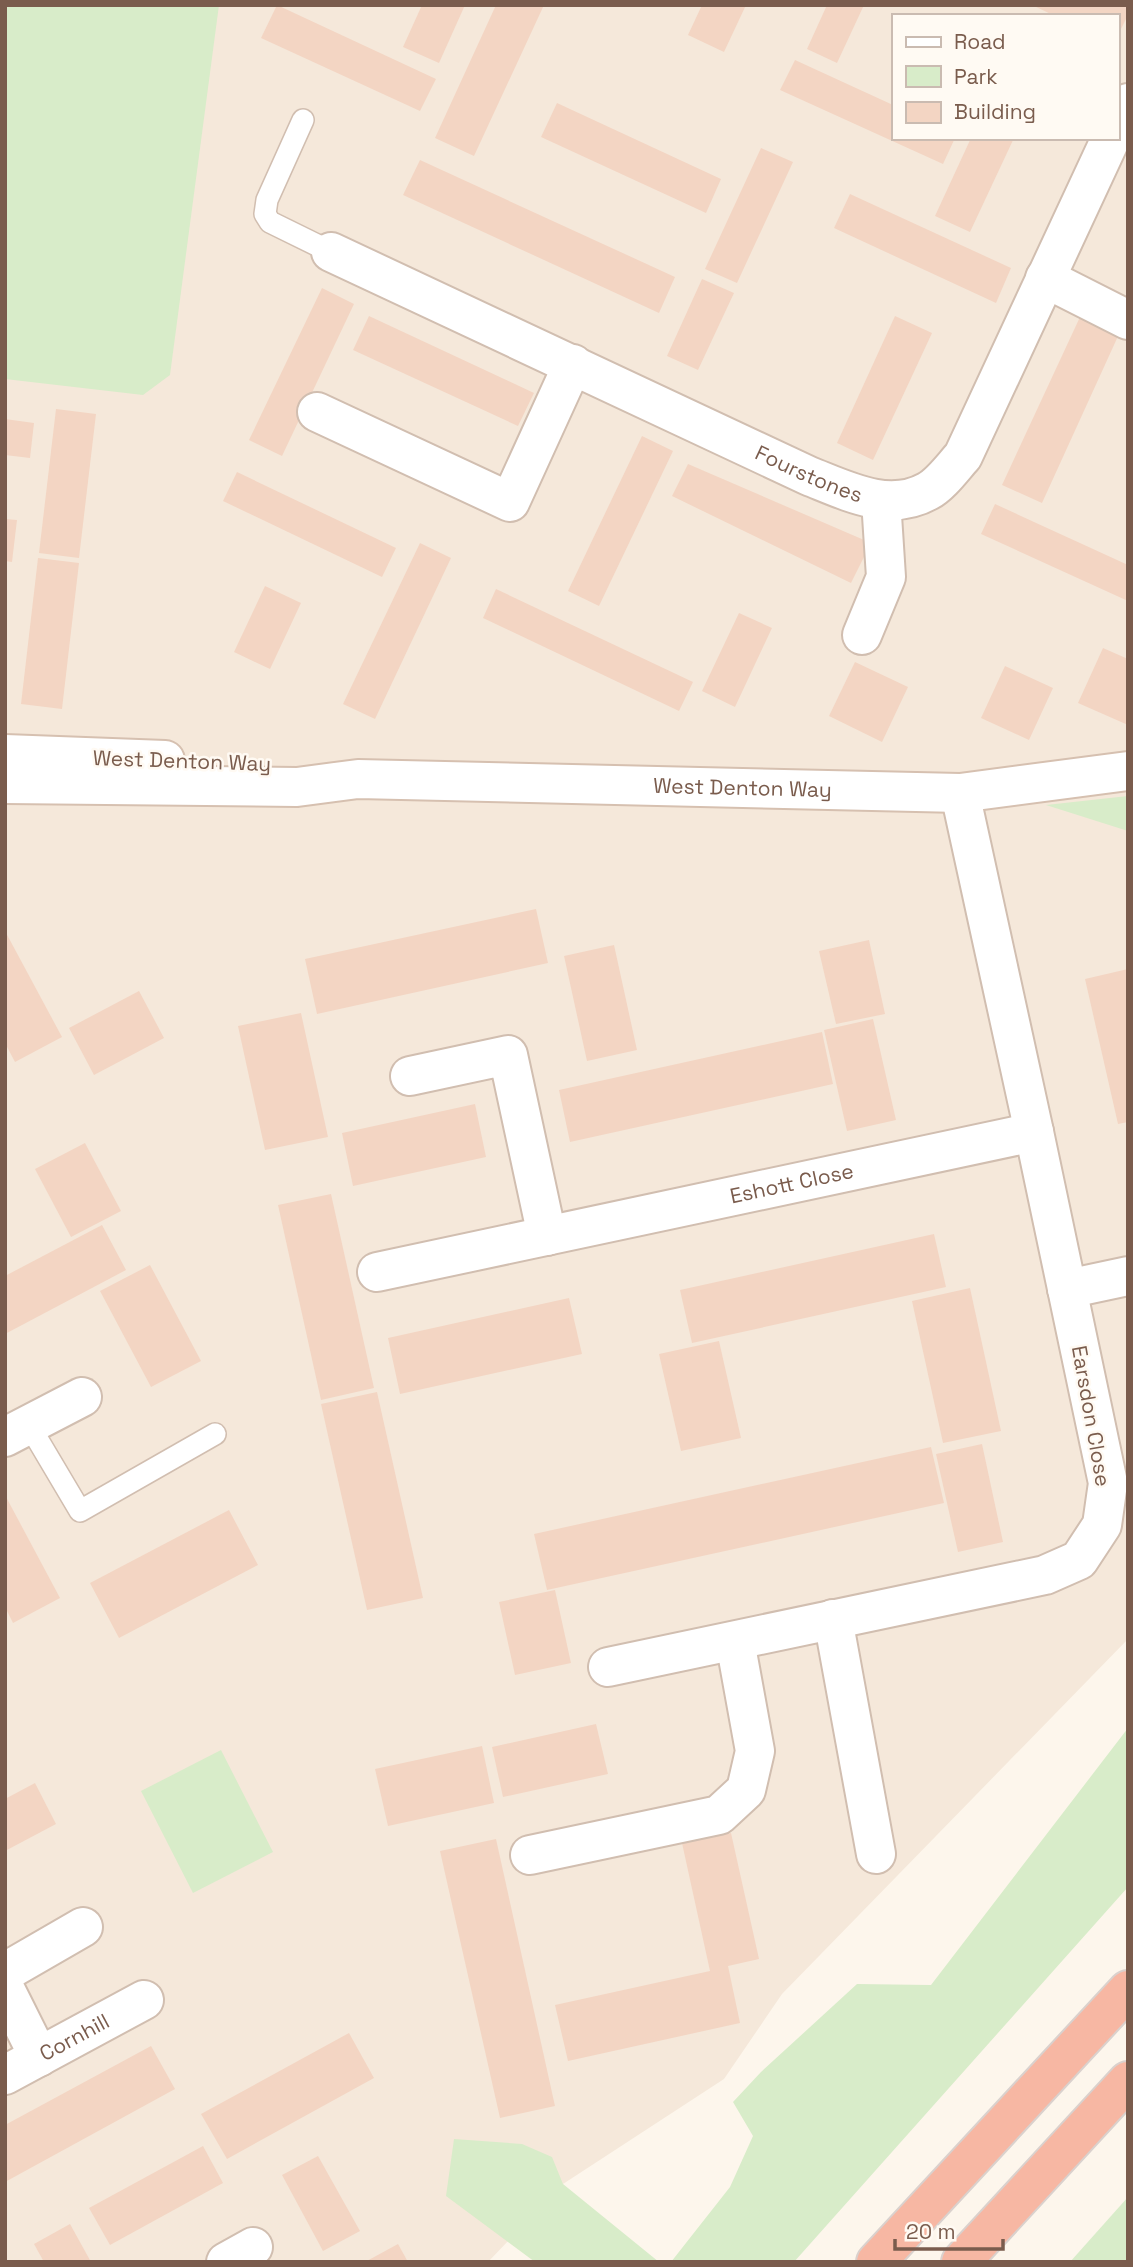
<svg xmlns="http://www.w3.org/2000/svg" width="1133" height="2267" viewBox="0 0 1133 2267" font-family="'Space Grotesk',sans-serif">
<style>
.residential{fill:#f5e8da;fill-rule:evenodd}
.green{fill:#d8ecc9}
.building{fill:#f3d5c3}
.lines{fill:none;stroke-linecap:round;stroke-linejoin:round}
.lane-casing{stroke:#d1beb0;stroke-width:24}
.street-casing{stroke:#d1beb0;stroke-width:42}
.secondary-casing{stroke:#d6c0b0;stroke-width:42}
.highway-casing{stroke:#dad1cd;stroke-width:42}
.lane{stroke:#fff;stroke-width:21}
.street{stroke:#fff;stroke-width:38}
.secondary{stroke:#fff;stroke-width:38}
.highway{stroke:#f7b7a3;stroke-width:38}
.labels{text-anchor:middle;stroke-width:5;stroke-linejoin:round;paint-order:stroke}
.street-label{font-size:21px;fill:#7a5c4d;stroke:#fffaf3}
</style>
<rect width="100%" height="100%" fill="#fdf6ec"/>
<path class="residential" d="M5 5H1128V1639L782 1994 724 2079 563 2184 488 2262H5ZM893 16H1117V138H893Z"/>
<g class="green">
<path d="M5 5H219L170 375 143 395 5 379Z"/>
<path d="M1128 796V831L1046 805Z"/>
<path d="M1128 1728V1887L794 2262H671L730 2187 753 2136 733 2102 761 2072 857 1984 931 1985Z"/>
<path d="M221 1750 273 1852 193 1893 141 1791Z"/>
<path d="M454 2139 522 2144 552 2157 563 2184 659 2262H535L446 2196Z"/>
<path d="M1128 2197V2262H1070Z"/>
</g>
<g class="building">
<path d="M277 5 436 79 420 111 261 38Z"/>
<path d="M422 5H465L439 63 403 47Z"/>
<path d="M496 5H544L474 156 435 138Z"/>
<path d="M702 5H746L724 52 688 35Z"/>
<path d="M827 5H864L837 63 807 49Z"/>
<path d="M1032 5H1128V15L1117 37V16H1055Z"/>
<path d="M795 60 893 105V138H955L943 164 780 90Z"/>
<path d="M557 103 721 179 706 213 541 137Z"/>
<path d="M971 138H1014L970 232 935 216Z"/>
<path d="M761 148 793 162 737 283 705 269Z"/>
<path d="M420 160 675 277 659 313 403 195Z"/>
<path d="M850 194 1011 268 996 303 834 228Z"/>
<path d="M702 279 734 293 698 370 667 356Z"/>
<path d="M322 288 354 304 282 456 249 440Z"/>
<path d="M369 316 534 393 518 426 353 350Z"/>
<path d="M895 316 932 333 873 460 837 443Z"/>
<path d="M1080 317 1119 334 1042 503 1002 485Z"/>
<path d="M56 409 96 414 79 558 39 553Z"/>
<path d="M5 419 34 423 30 458 5 455Z"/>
<path d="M642 436 673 451 599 606 568 591Z"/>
<path d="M688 464 871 543 851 583 672 496Z"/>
<path d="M237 472 396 548 382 577 223 501Z"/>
<path d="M995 504 1128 565V601L981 534Z"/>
<path d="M5 519 17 520 12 562 5 561Z"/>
<path d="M420 543 451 558 375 719 343 704Z"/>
<path d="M38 558 79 563 62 709 21 704Z"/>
<path d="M265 586 301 603 270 669 234 652Z"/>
<path d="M496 589 693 682 679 711 483 618Z"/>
<path d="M739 613 772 628 735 707 702 691Z"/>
<path d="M1103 648 1128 659V725L1078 703Z"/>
<path d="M855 662 908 687 882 742 829 716Z"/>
<path d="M1005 666 1053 688 1029 740 981 718Z"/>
<path d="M536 909 548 963 317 1014 305 959Z"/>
<path d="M5 931 62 1037 15 1062 5 1043Z"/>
<path d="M869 940 885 1014 836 1024 819 951Z"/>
<path d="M614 945 637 1050 587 1061 564 956Z"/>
<path d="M1128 969V1122L1118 1124 1085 979Z"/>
<path d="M139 991 164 1038 94 1075 69 1028Z"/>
<path d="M301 1013 328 1137 265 1150 238 1026Z"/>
<path d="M873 1019 896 1120 847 1131 824 1030Z"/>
<path d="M822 1032 833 1084 570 1142 559 1090Z"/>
<path d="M475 1104 486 1157 353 1186 342 1133Z"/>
<path d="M85 1143 121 1211 71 1237 35 1169Z"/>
<path d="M331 1194 374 1388 321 1400 278 1205Z"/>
<path d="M102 1225 126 1270 5 1334V1276Z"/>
<path d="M934 1234 946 1287 692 1343 680 1290Z"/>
<path d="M150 1265 201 1361 151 1387 100 1291Z"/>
<path d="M970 1288 1001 1431 943 1443 912 1301Z"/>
<path d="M569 1298 582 1354 400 1394 388 1338Z"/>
<path d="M719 1341 741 1438 681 1451 659 1354Z"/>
<path d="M377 1392 423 1598 367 1610 321 1404Z"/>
<path d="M982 1444 1003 1542 958 1552 936 1454Z"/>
<path d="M931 1447 944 1503 547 1590 534 1534Z"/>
<path d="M5 1495 60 1598 13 1623 5 1607Z"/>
<path d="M229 1510 258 1565 119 1638 90 1583Z"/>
<path d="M555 1590 571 1663 515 1675 499 1602Z"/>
<path d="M596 1724 608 1774 503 1797 492 1747Z"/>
<path d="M482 1746 494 1803 388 1826 375 1769Z"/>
<path d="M35 1783 56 1824 5 1851V1799Z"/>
<path d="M731 1833 759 1959 728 1966 740 2023 568 2061 555 2005 710 1971 682 1843Z"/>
<path d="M496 1839 555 2106 500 2118 440 1851Z"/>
<path d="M349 2033 374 2078 227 2159 201 2114Z"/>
<path d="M151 2046 175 2089 5 2182V2125Z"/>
<path d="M203 2146 223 2183 110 2245 89 2208Z"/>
<path d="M318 2156 360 2231 323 2251 282 2175Z"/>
<path d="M70 2224 91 2262H44L34 2244Z"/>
<path d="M398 2244 408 2262H365Z"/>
</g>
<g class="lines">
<g class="lane-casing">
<g id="lane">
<path d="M303 120 267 200 265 214 270 222 331 252"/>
<path d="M29 1425 80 1511 215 1434"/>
</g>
</g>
<g class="street-casing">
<g id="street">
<path d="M1117 125 1128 103"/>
<path id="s1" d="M331 252 809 476C847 491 889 513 928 491 941 484 953 467 963 456L1111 138"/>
<path d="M1045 278 1128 320"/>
<path d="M317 412 510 502 573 364"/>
<path d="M862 635 886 577 881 500"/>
<path d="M410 1076 508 1055 547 1236"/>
<path id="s2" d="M377 1272 1034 1132"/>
<path d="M1067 1289 1128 1276"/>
<path d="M5 1437 82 1397"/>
<path d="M833 1619 876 1854"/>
<path d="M608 1667 1045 1575 1079 1560 1102 1525 1108 1483 1034 1132 960 793"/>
<path d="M530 1855 719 1815 746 1790 755 1751 735 1641"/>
<path d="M5 1972 83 1927"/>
<path d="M5 1989 39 2057"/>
<path id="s3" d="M5 2075 144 2000"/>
<path d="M226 2262 253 2247"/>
</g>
</g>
<g class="secondary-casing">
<g id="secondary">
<path d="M5 754 165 760"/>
<path id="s4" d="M5 784 297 787 358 779 960 793 1128 771"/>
</g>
</g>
<g class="highway-casing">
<g id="highway">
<path d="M876 2262 1128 1990"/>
<path d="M961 2262 1128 2081"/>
</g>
</g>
<use href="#lane" class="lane"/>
<use href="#street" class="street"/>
<use href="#secondary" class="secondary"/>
<use href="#highway" class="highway"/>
</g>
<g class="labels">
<g class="street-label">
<text dy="7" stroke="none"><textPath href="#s1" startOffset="527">Fourstones</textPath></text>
<text transform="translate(182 761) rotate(2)" y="7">West Denton Way</text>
<text dy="7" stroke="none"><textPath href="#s4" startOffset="738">West Denton Way</textPath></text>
<text dy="7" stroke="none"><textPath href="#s2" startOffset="424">Eshott Close</textPath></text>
<text transform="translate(1091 1416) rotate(80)" y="7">Earsdon Close</text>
<text dy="7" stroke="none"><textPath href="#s3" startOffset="79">Cornhill</textPath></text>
</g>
</g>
<rect width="1133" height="2267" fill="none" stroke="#7a5c4d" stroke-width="14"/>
<rect x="892" y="14" width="228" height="126" fill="#fffaf3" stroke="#cabbb1" stroke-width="2"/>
<rect x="906" y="37" width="35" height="10" fill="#ffffff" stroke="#cabbb1" stroke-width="2"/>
<text x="954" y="49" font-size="21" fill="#7a5c4d">Road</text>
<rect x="906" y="66" width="35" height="21" fill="#d8ecc9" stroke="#cabbb1" stroke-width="2"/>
<text x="954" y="84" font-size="21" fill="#7a5c4d">Park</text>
<rect x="906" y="102" width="35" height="21" fill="#f3d5c3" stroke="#cabbb1" stroke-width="2"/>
<text x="954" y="119" font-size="21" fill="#7a5c4d">Building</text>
<path d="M895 2239v10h108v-10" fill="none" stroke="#7a5c4d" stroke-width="3.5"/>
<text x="906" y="2239" font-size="21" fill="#7a5c4d" stroke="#fffaf3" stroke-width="5" paint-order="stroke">20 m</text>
</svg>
